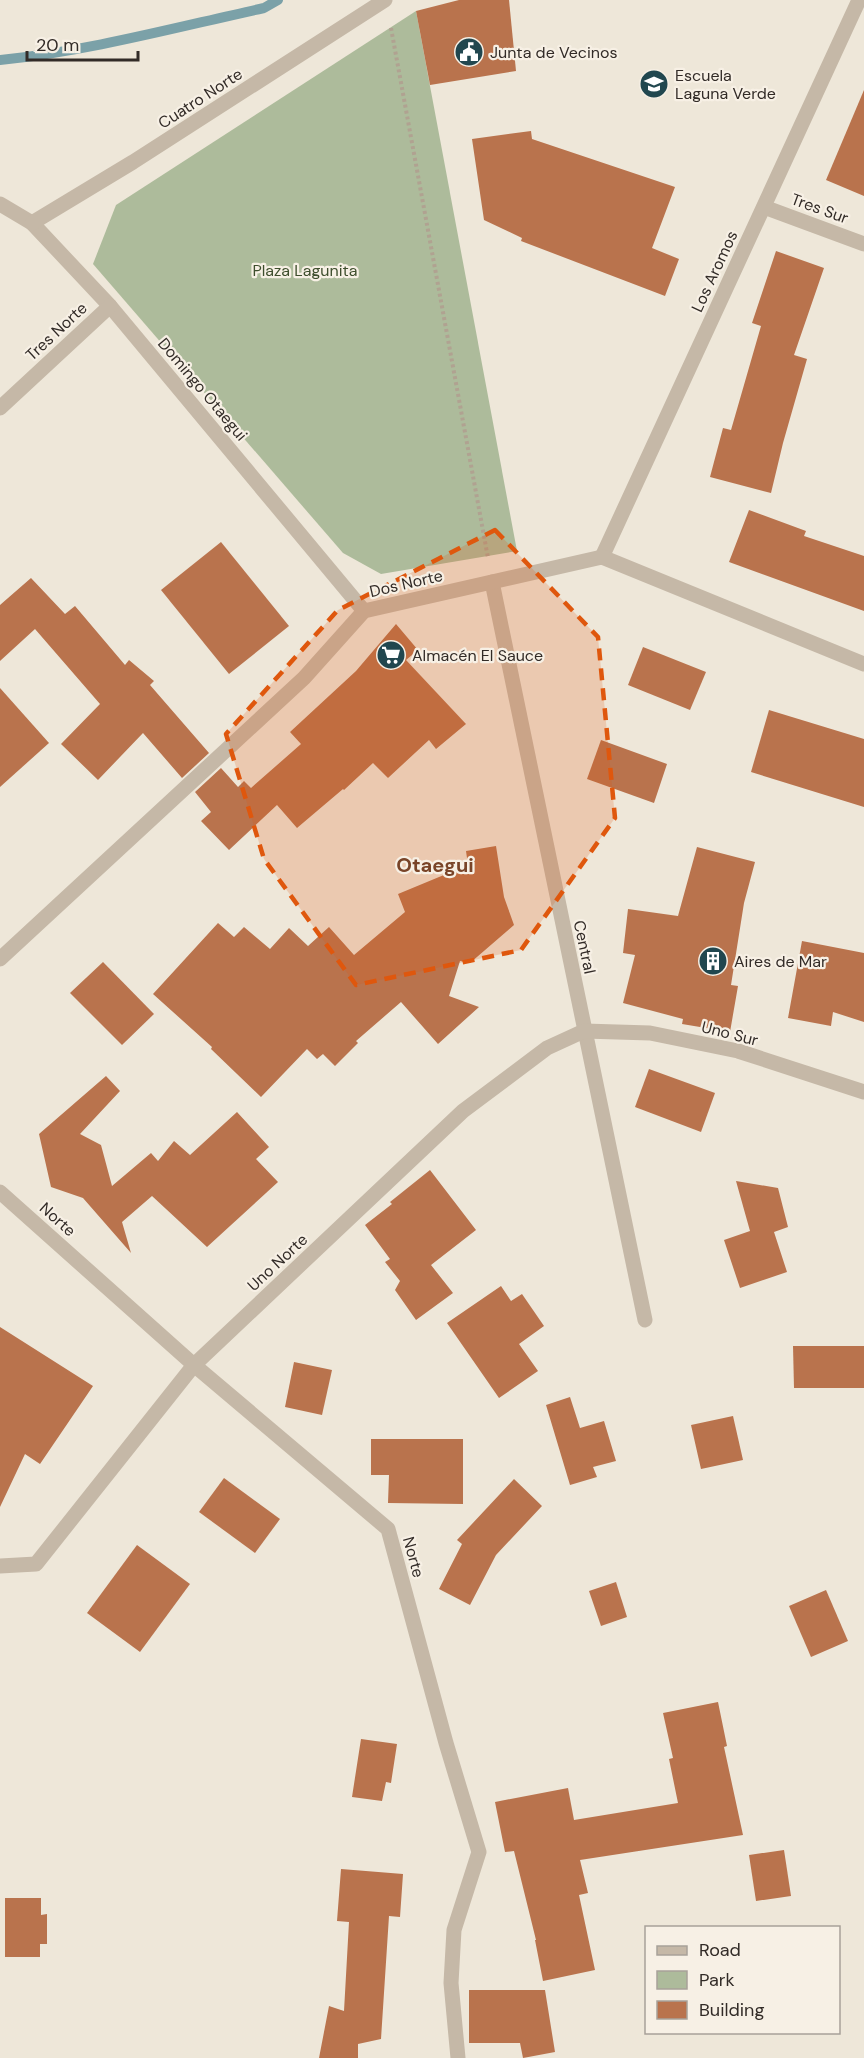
<svg xmlns="http://www.w3.org/2000/svg" width="864" height="2058" viewBox="0 0 864 2058" font-family="'DM Sans',sans-serif">
<style>
.green{fill:#adbb9b}
.lines{fill:none;stroke-linecap:round;stroke-linejoin:round}
.stream{stroke:#7ba1a8;stroke-width:10}
.building{fill:#b9734d}
.path{stroke:#b0a291;stroke-width:4;stroke-dasharray:3 3;stroke-linecap:butt}
.street{stroke:#c5b8a7;stroke-width:15}
.marked{fill:#df570d;fill-opacity:0.2;stroke:#df570d;stroke-width:4.5;stroke-dasharray:12 8;stroke-linejoin:round}
.labels{text-anchor:middle;stroke-width:4.5;stroke-linejoin:round;paint-order:stroke}
.poi-label{font-size:16px;fill:#322b27;stroke:#f7f0e5;text-anchor:start}
.street-label{font-size:16px;fill:#322b27;stroke:#f7f0e5}
.park-label{font-size:16px;fill:#3e4e2d;stroke:#f7f0e5}
.quarter-label{font-size:20px;font-weight:bold;fill:#794428;stroke:#f7f0e5}
</style>
<rect width="100%" height="100%" fill="#eee7d9"/>
<path class="green" d="M416 11 517 551 381 574 343 553 93 264 116 205Z"/>
<g class="lines">
<path class="stream" d="M0 60C89 51 177 27 264 8L278 0"/>
</g>
<g class="building">
<path d="M459 0H509L516 71 430 85 416 11Z"/>
<path d="M864 90V196L826 180Z"/>
<path d="M531 131 532 139 675 187 652 248 679 259 665 296 521 241 522 238 484 220 472 139Z"/>
<path d="M776 251 824 268 794 355 807 359 783 443 771 493 710 477 723 428 731 430 761 326 752 323Z"/>
<path d="M749 510 806 531 804 536 864 556V611L729 562Z"/>
<path d="M221 542 289 626 229 674 161 590Z"/>
<path d="M31 578 65 614 75 606 125 665 129 660 154 681 150 685 209 753 182 778 143 733 98 780 61 744 100 704 35 629 0 661V605Z"/>
<path d="M396 624 418 650 406 660 466 724 436 749 429 740 388 778 373 763 344 790 343 789 297 828 277 805 229 850 201 821 211 812 195 792 221 768 238 787 244 781 251 788 301 744 290 732 356 671Z"/>
<path d="M643 647 706 672 690 710 628 685Z"/>
<path d="M0 688 49 743 0 787Z"/>
<path d="M769 710 864 739V807L751 772Z"/>
<path d="M601 740 667 764 654 803 587 779Z"/>
<path d="M496 846 504 897 514 925 470 963 460 961 449 996 479 1007 438 1044 401 1002 356 1041 358 1043 335 1066 323 1054 317 1059 307 1049 261 1097 211 1049 212 1047 153 994 218 923 234 937 244 927 270 949 289 928 308 946 329 927 354 955 405 912 398 894 468 865 466 851Z"/>
<path d="M697 847 755 862 744 903 731 985 738 986 730 1032 682 1024 683 1019 623 1003 635 955 623 953 628 909 678 916Z"/>
<path d="M802 941 864 953V1022L833 1012 831 1026 788 1018Z"/>
<path d="M103 962 154 1014 122 1045 70 993Z"/>
<path d="M649 1069 715 1093 701 1132 635 1107Z"/>
<path d="M106 1076 120 1091 80 1134 101 1145 112 1186 151 1153 158 1161 174 1141 190 1155 237 1112 269 1147 256 1159 278 1182 207 1247 152 1196 122 1222 131 1253 83 1198 51 1187 39 1134Z"/>
<path d="M430 1170 476 1230 431 1265 453 1293 416 1320 395 1290 400 1281 385 1262 390 1259 365 1225 392 1204 390 1202Z"/>
<path d="M736 1181 778 1188 788 1227 774 1232 787 1272 740 1288 724 1240 750 1231Z"/>
<path d="M501 1286 511 1301 522 1294 544 1326 519 1344 538 1371 499 1398 447 1323Z"/>
<path d="M0 1327 93 1386 40 1464 25 1454 0 1507Z"/>
<path d="M793 1346H864V1388H794Z"/>
<path d="M294 1362 332 1370 322 1415 285 1407Z"/>
<path d="M570 1397 580 1428 604 1421 616 1461 593 1467 597 1477 570 1485 546 1405Z"/>
<path d="M733 1416 743 1460 701 1469 691 1425Z"/>
<path d="M371 1439H463V1504L388 1503 389 1475H371Z"/>
<path d="M224 1478 280 1519 255 1553 199 1512Z"/>
<path d="M514 1479 542 1506 496 1555 470 1605 439 1589 462 1544 457 1540Z"/>
<path d="M137 1545 190 1584 140 1652 87 1613Z"/>
<path d="M616 1582 627 1617 601 1626 589 1591Z"/>
<path d="M826 1590 848 1641 811 1657 789 1606Z"/>
<path d="M718 1702 727 1746 724 1747 743 1835 580 1860 588 1893 579 1895 595 1970 543 1981 535 1940H536L514 1851 505 1852 495 1802 568 1788 574 1820 678 1803 669 1759 673 1758 663 1713Z"/>
<path d="M361 1739 397 1744 391 1783 386 1782 382 1801 352 1797Z"/>
<path d="M784 1850 791 1896 756 1901 749 1855Z"/>
<path d="M341 1869 403 1874 400 1917 389 1916 381 2039 358 2044V2058H319L329 2006 344 2011 349 1922 337 1921Z"/>
<path d="M5 1898H41V1915L47 1914V1944H40V1957H5Z"/>
<path d="M469 1990H545L555 2052 523 2058 520 2043H469Z"/>
</g>
<g class="lines">
<path class="path" d="M391 28 488 558"/>
<g class="street">
<path d="M0 204 32 223 110 306 364 611"/>
<path d="M764 207 864 244"/>
<path d="M32 223 133 162 385 0"/>
<path d="M0 408 110 306"/>
<path d="M602 557 859 0"/>
<path d="M492 582 645 1320"/>
<path d="M0 959 304 678 364 611 602 557 864 664"/>
<path d="M0 1192 194 1365 388 1529 446 1743 479 1852 454 1930 451 1983 458 2058"/>
<path d="M0 1566 36 1564 194 1365 463 1111 547 1048 584 1031 650 1033 738 1051 864 1092"/>
</g>
</g>
<path class="marked" d="M495 530 598 637 615 818 521 950 356 985 264 859 226 734 338 610Z"/>
<defs>
<g id="civic-disc" transform="scale(1.5)"><circle r="9.5" fill="#21474f" stroke="#f7f0e5"/><path d="M-.6-6.5H3V-4.5H.6V-3L4-1V1h2V6H-6V1h2V-1L-.6-3ZM-1.2 2.5V6h2.4V2.5Z" fill="#fff"/></g>
<g id="school-disc" transform="scale(1.5)"><circle r="9.5" fill="#21474f" stroke="#f7f0e5"/><path d="M0-5L7-2L0 1L-7-2ZM-4 1L0 2.5L4 1V4Q0 6-4 4Z" fill="#fff"/></g>
<g id="supermarket-disc" transform="scale(1.5)"><circle r="9.5" fill="#21474f" stroke="#f7f0e5"/><path d="M-6-5.5h2.5l.6 2H6L4.5 2H-2.5L-4.4-4H-6ZM-1.5 3.2a1.3 1.3 0 1 0 .1 0ZM3 3.2a1.3 1.3 0 1 0 .1 0Z" fill="#fff"/></g>
<g id="building-disc" transform="scale(1.5)"><circle r="9.5" fill="#21474f" stroke="#f7f0e5"/><path d="M-4-6H4V6H1V3H-1V6H-4ZM-2.5-4.3h1.7v1.8h-1.7ZM.8-4.3h1.7v1.8H.8ZM-2.5-1h1.7V.8h-1.7ZM.8-1h1.7V.8H.8Z" fill="#fff"/></g>
</defs>
<g fill-rule="evenodd">
<use href="#civic-disc" x="469" y="52"/>
<use href="#school-disc" x="654" y="84"/>
<use href="#supermarket-disc" x="391" y="655"/>
<use href="#building-disc" x="713" y="961"/>
</g>
<g class="labels">
<g class="poi-label">
<text x="490" y="58">Junta de Vecinos</text>
<text x="675" y="81">Escuela<tspan x="675" dy="18">Laguna Verde</tspan></text>
<text x="412" y="661">Almacén El Sauce</text>
<text x="734" y="967">Aires de Mar</text>
</g>
<g class="street-label">
<text transform="translate(200 98) rotate(-33)" y="6">Cuatro Norte</text>
<text transform="translate(820 208) rotate(20)" y="6">Tres Sur</text>
<text transform="translate(714 271) rotate(-65)" y="6">Los Aromos</text>
<text transform="translate(56 331) rotate(-43)" y="6">Tres Norte</text>
<text transform="translate(203 389) rotate(50)" y="6">Domingo Otaegui</text>
<text transform="translate(406 583) rotate(-13)" y="6">Dos Norte</text>
<text transform="translate(585 947) rotate(78)" y="6">Central</text>
<text transform="translate(730 1033) rotate(14)" y="6">Uno Sur</text>
<text transform="translate(58 1219) rotate(42)" y="6">Norte</text>
<text transform="translate(277 1262) rotate(-43)" y="6">Uno Norte</text>
<text transform="translate(414 1557) rotate(75)" y="6">Norte</text>
</g>
<g class="park-label">
<text x="305" y="276">Plaza Lagunita</text>
</g>
<g class="quarter-label">
<text x="435" y="872">Otaegui</text>
</g>
</g>
<rect x="645" y="1926" width="195" height="108" fill="#f7f0e5" stroke="#a8a199" stroke-width="1.5"/>
<rect x="657" y="1946" width="30" height="9" fill="#c5b8a7" stroke="#a8a199" stroke-width="1.5"/>
<text x="699" y="1956" font-size="18" fill="#322b27">Road</text>
<rect x="657" y="1971" width="30" height="18" fill="#adbb9b" stroke="#a8a199" stroke-width="1.5"/>
<text x="699" y="1986" font-size="18" fill="#322b27">Park</text>
<rect x="657" y="2001" width="30" height="18" fill="#b9734d" stroke="#a8a199" stroke-width="1.5"/>
<text x="699" y="2016" font-size="18" fill="#322b27">Building</text>
<path d="M27 51v9h111v-9" fill="none" stroke="#322b27" stroke-width="3"/>
<text x="36" y="51" font-size="18" fill="#322b27" stroke="#f7f0e5" stroke-width="4.5" paint-order="stroke">20 m</text>
</svg>
